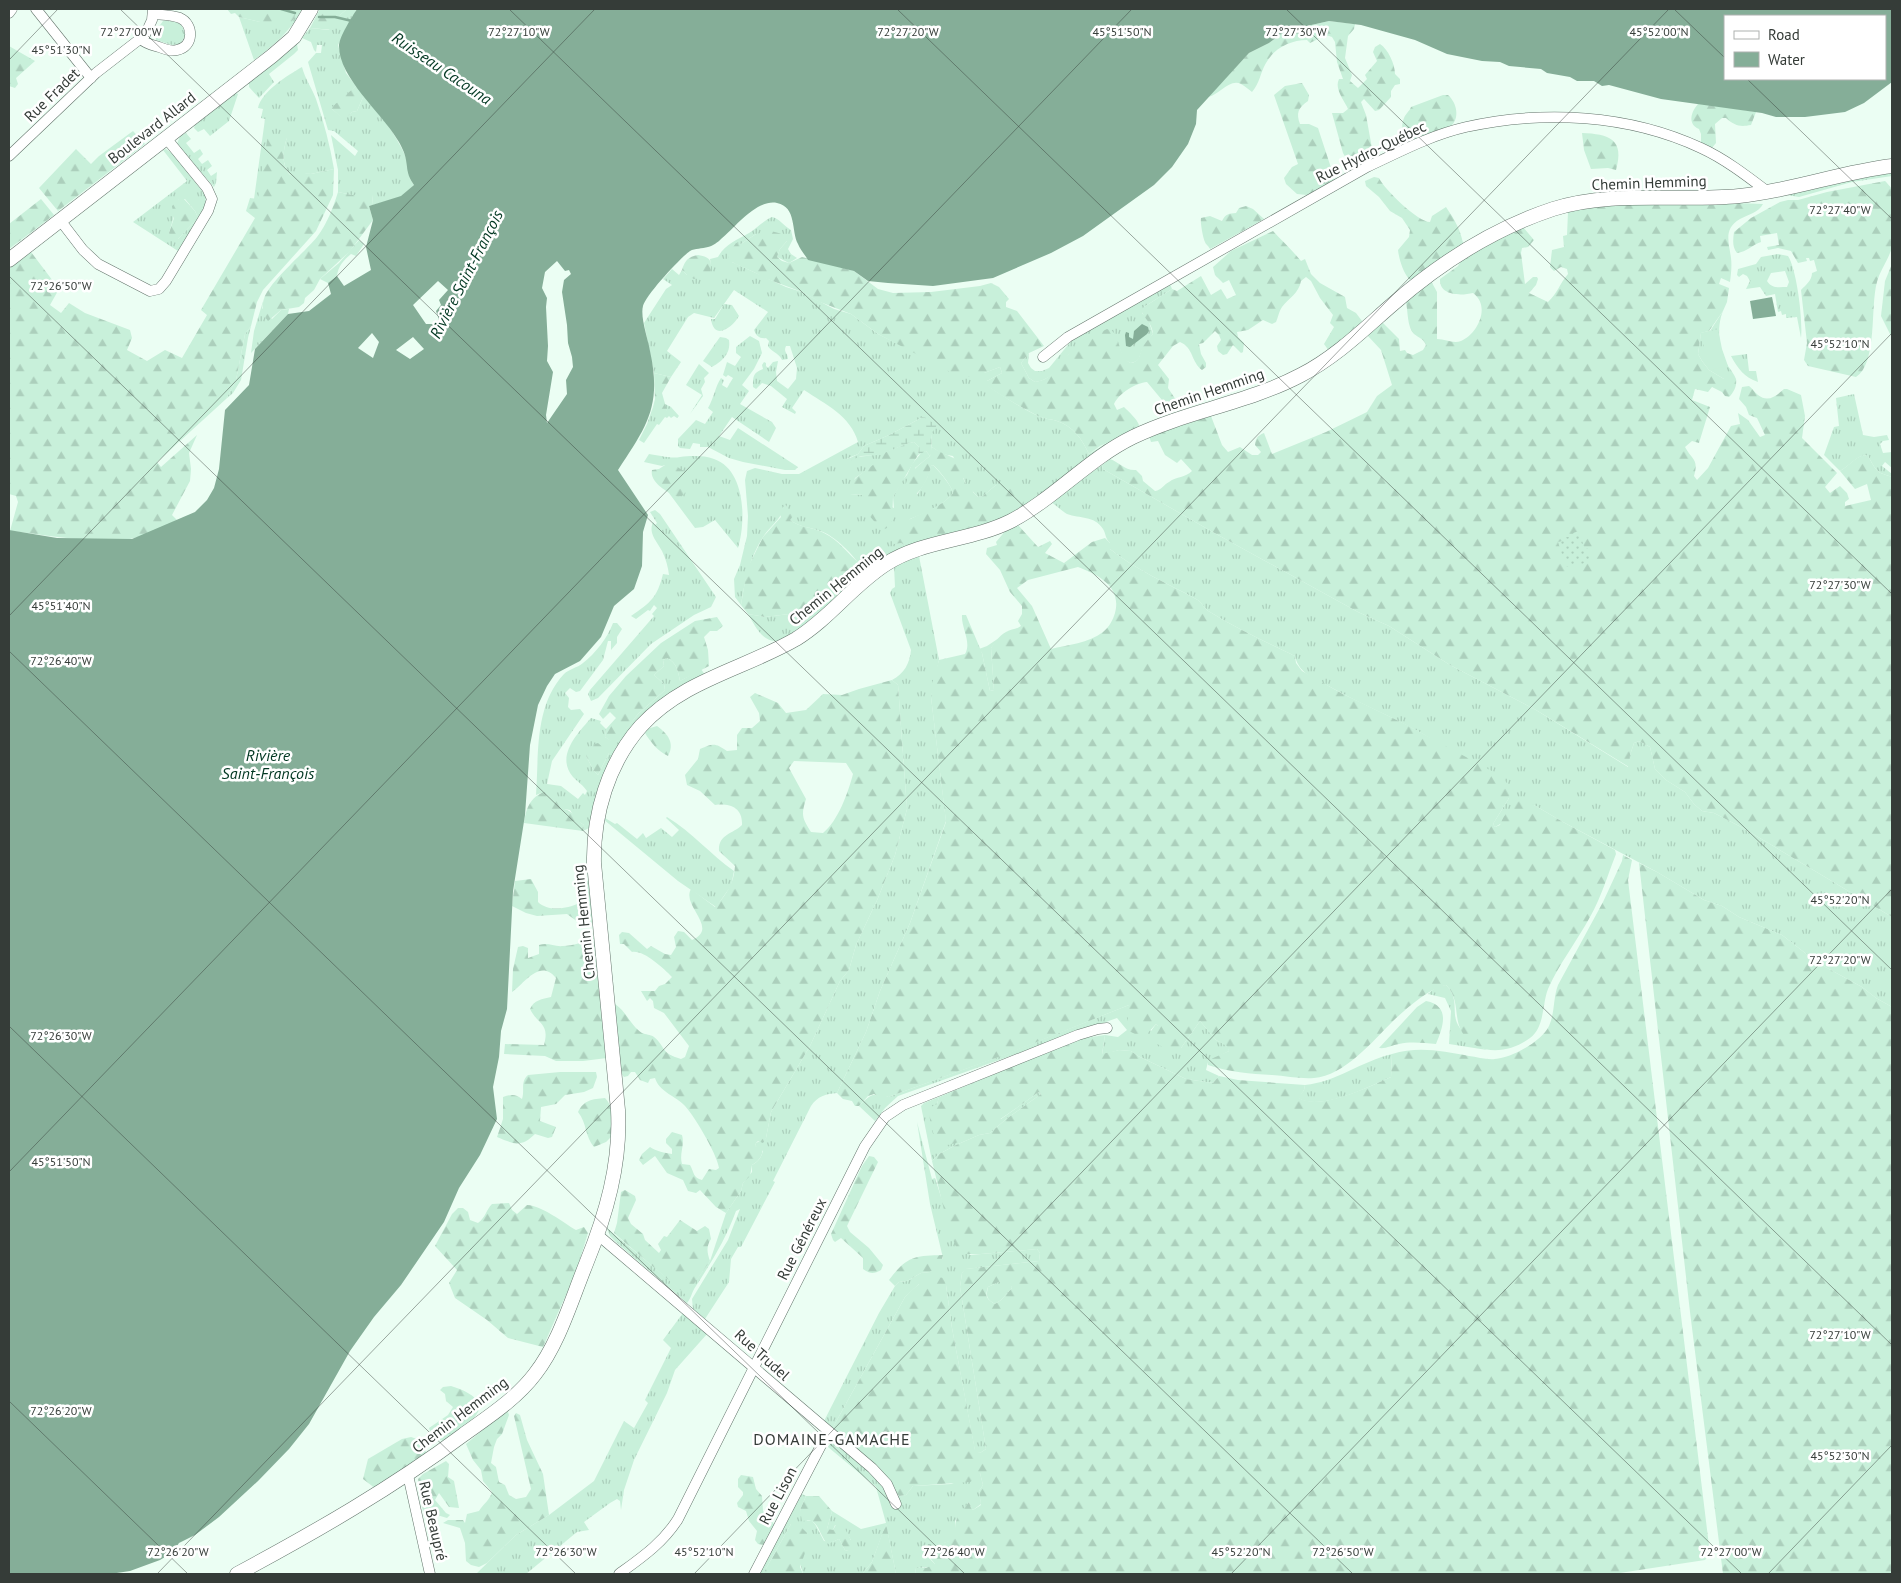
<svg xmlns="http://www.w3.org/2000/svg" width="1901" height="1583" viewBox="0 0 1901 1583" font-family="'PT Sans',sans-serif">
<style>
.grass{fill:url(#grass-tufts);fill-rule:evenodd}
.forest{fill:url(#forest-firs);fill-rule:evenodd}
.wetland{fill:url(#wetland-marsh)}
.park{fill:url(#park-dots)}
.pitch{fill:#c8f0da}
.water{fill:#85ae98;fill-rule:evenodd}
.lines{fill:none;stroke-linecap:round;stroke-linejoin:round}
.stream{stroke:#85ae98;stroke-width:2.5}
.street-casing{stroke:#63746b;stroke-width:11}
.secondary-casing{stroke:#63746b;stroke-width:15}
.street{stroke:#fff;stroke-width:10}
.secondary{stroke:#fff;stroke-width:14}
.ticks{fill:none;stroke:#353c38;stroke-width:1;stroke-opacity:0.45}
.labels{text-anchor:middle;stroke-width:5;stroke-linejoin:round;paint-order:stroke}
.street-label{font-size:15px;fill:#353c38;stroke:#fff}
.water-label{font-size:16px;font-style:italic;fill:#003721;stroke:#fff}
.neighbourhood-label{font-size:16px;letter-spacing:1px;fill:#353c38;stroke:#fff}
.ticks-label{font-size:12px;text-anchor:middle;fill:#353c38;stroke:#fff;stroke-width:5;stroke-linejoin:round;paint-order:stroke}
</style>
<defs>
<pattern id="grass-tufts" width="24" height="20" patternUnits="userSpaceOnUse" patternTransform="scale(1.25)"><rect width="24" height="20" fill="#c8f0da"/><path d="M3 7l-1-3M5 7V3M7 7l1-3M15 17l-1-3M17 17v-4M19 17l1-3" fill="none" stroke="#accfbc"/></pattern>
<pattern id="forest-firs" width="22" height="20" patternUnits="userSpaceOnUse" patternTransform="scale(1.25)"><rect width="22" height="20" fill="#c8f0da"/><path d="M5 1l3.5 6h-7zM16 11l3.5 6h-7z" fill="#accfbc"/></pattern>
<pattern id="wetland-marsh" width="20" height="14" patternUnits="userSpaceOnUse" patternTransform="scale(1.25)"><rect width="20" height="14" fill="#c8f0da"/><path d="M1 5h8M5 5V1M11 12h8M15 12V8" fill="none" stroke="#accfbc"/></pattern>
<pattern id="park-dots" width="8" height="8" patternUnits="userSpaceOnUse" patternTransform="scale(1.25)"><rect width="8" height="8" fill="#c8f0da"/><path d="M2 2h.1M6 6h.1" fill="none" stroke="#accfbc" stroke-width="1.8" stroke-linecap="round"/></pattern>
</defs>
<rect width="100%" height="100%" fill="#ebfef3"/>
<g class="grass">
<path d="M294 9H302C291 31 274 45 254 60L239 17 260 22 296 12Z"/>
<path d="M347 9H357L338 45 346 73 356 86 332 109 344 119 352 112 357 111 364 95C380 114 395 133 405 155 410 167 405 172 414 185L401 197 373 205 372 195H352L338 192V170L331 135 355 156 358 151 334 131 328 130 308 62 316 53H321L322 45H317L316 52 314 50 311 42 302 38 310 28 329 30 340 15Z"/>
<path d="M163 21C176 21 184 22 185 36L180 44 172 45 156 40 155 32Z"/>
<path d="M297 44 298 50 294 54 269 74 274 82 259 98 249 87V83Z"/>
<path d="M302 67C305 79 312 88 316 99 324 122 330 146 334 169L311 174 298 173 290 175C281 164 283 151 287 137L258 199H254L265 119 261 118 263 109 258 108C261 92 288 75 302 67Z"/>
<path d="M236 93 238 94 229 121 210 136 204 129 198 132 194 128 195 125Z"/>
<path d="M186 133 191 139 186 143 194 153 200 149 203 154 198 159 202 164 208 160 212 166 207 170 211 176 217 172 216 183 214 187 177 144 180 136Z"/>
<path d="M166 149 173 154 206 196 204 211 178 251 133 222 187 181 163 150ZM179 199H185L195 211 198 218 178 239 169 233Z"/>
<path d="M1892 170V176L1852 182 1799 197 1787 195Z"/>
<path d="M772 217C779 218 784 226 791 230L793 239 788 249 791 254 797 258 789 263 777 257 780 249 787 241 756 234 741 244 732 262 786 287 802 292 834 309 851 314 878 334 914 352 984 373 1000 367 1002 373 987 381 988 386C1004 397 1020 407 1038 416 1044 419 1051 419 1057 421 1073 426 1082 439 1089 454L1118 436 1135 430 1139 425 1140 428 1022 509 996 485 983 496 978 497 966 484 953 456 942 454 932 447 931 434 923 417 889 435 864 446 858 454 846 459C858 456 875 456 885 452L883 459 855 478 850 494 863 495 894 508 893 497 902 480 907 475 912 464 922 452 926 451 930 456 915 468 917 495 927 478 931 466 933 465C939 471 952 486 953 493 943 506 925 513 910 519L901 543 907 547 864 572C857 558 837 538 823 532 812 527 800 528 790 520L786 505C779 522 772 524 763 537 749 559 745 580 741 605L735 597 734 579 740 565 747 536 748 516 745 480 747 471 755 468 782 474H799L858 442C851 416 825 404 804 390L792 408 796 412 795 414 782 407 787 399 771 386 762 383 756 389 753 387C753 376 753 373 763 369L762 365 764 362 766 363V366L768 368 773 362 778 361 776 372 777 381 788 389 796 379 797 368 790 346H786C783 352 788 353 788 359L782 360C779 353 770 351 768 346L769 341 766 338C760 339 756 336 754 330L768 312 734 290 714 318 694 313 688 317 667 351 681 362 671 377 654 373 644 323 666 289 672 285 663 279 672 269 679 275 682 270 687 275 711 265 710 259 718 257C725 244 737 240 749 233 757 228 763 221 772 217Z"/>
<path d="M359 240 364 244 356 256 351 254C344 260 338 266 337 276L328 283 320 279 339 263Z"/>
<path d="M1778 254 1788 256C1797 270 1803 321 1801 338L1797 317 1786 318V314L1782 315 1781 311 1778 312 1775 294 1766 296 1760 287 1746 289 1750 281 1747 276 1743 274 1739 277 1737 275 1738 269 1756 264 1761 257ZM1785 271 1789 282 1787 287C1779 287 1772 289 1767 281L1771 273Z"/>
<path d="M1170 284 1172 289 1144 307 1142 313 1148 319 1153 334C1150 338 1145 343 1143 348 1139 355 1141 362 1130 363L1123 358 1118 343 1069 354C1059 367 1052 380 1035 382L1029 378 1021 363 1029 353 1028 363 1031 368 1035 371H1042L1049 368 1072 340Z"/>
<path d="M264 298 262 308 272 319 281 310 289 309 288 314 251 353 254 331Z"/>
<path d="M724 304 732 305 739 316C732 328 714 341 711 319H715Z"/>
<path d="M1723 311C1716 328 1719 350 1728 366 1731 370 1734 374 1736 379H1724L1709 370 1702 361 1698 354 1701 333 1710 331Z"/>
<path d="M251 326 248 338 241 380 233 393 226 399 236 380 245 334Z"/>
<path d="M750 336 759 341 762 353 754 369 742 385 749 391 740 404 772 422 776 428 769 442 732 417 719 436 730 440 738 428 798 467 795 470H785L743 462 729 458 708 447H700V444L693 443 690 449 680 448 678 446V439L696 420 705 424 713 412 708 408C714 398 715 387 721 378L724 380 722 385 727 388 733 378 728 375 726 377 723 375 727 362 735 366 741 357 736 353V347Z"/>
<path d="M720 337 726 338 729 340C731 354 722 361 712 367L703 361Z"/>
<path d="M1747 354 1749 371H1756L1758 382C1744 377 1738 369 1731 356Z"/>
<path d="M699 364 709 373 704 378 705 382 701 389 703 396 690 414 702 395 686 385Z"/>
<path d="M1854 394 1863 435 1874 437 1887 435 1889 440 1883 441 1880 444 1883 453 1892 452V468L1885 462 1882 466 1892 474V477C1876 472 1877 472 1868 456L1864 455C1855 458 1849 466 1840 471L1824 455 1834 427 1839 426 1836 398Z"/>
<path d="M663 403 671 407 679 416 677 418 674 416 671 418 669 416 667 418 665 417 659 425 657 424 644 443 639 440 647 424 653 407 667 411Z"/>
<path d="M649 454C658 455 671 459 680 457 690 456 703 455 714 459 746 470 746 522 738 548L715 520 703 527 695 528 666 489 672 494 665 465 662 466 644 462Z"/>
<path d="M1110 459 1102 465 1103 469 1218 535 1358 612 1389 626 1450 665 1536 710 1628 767 1630 755 1634 743 1639 741 1650 747 1655 769 1666 780 1685 792 1694 804 1702 811 1714 813 1743 828 1892 917V1007L1876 998 1862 987 1818 963 1782 935 1739 917 1722 906 1704 900 1657 872 1563 822 1534 805 1495 827 1493 824 1509 798C1485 779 1459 756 1433 740 1401 720 1366 707 1334 689 1318 680 1299 675 1295 656 1266 642 1237 629 1210 612 1204 609 1202 602 1196 599 1167 583 1136 570 1110 549V543C1105 538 1106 534 1103 529 1094 515 1080 519 1067 514 1062 511 1057 506 1051 502Z"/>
<path d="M655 510 660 514 716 597 711 607 694 615 651 644 598 698 591 701 588 694 590 690 654 616 652 614 657 608 654 605 650 611 648 610 636 619 631 616C651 602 657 598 663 574L669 575C668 567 666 559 662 551 657 541 648 534 653 522L655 525 657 523 650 512Z"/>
<path d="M919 556 939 660 931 697 946 821 910 923 880 991 866 1032 837 1093C825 1094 818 1096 811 1106L773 1181 775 1182 741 1247H738L731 1259 729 1282 705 1319 693 1309 692 1299 728 1240 740 1209 736 1211C726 1239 712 1261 696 1286 692 1291 691 1299 687 1303L616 1242 610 1236 607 1228 686 1294 710 1261 726 1213 741 1191 743 1183 752 1172V1165C758 1162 761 1158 763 1151L755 1146 756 1143 766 1138 771 1112 810 1046 840 981 849 970 856 945 878 898 895 855 907 809 898 685 892 680C904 674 910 663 911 650L890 593 892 589 895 587 894 566Z"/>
<path d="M797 613 815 619 780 641C762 643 756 627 748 614L765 617Z"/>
<path d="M613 623H617L622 629 617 637V643L611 650V641H608L603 660 580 691 576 692 570 688 565 693 569 698 568 707 571 710 580 709 584 714 552 761 547 784 561 786 578 799 583 793 585 795 587 791C583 785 578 782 573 777 555 756 578 733 591 718L601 721 600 723 606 729 605 737 615 743 638 714 665 690 664 684 654 675 664 666 663 660 667 658C677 663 678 671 680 681L701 669 705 675 678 688 604 774 595 799 589 828 583 831 584 825 576 820 570 810 564 809 541 793 536 795C539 755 534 706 564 674 569 669 577 668 583 663 595 654 608 637 613 623ZM609 753 598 775 594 771 586 756Z"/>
<path d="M999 638 991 648 994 690 990 691 982 653 979 649 987 646Z"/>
<path d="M667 817C692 832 711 855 734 871L731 886 716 907 678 881 603 819 605 818 615 824 617 823 637 839 643 833 646 838 661 828 672 837 679 830 666 818Z"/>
<path d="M1446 985C1460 999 1451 1012 1458 1025 1464 1036 1476 1045 1487 1050L1449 1044 1451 1011 1445 998 1428 994 1437 986Z"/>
<path d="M1129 1005 1151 1031 1156 1024 1158 1026 1181 1048 1200 1021 1216 1040 1228 1046 1229 1051 1208 1062 1206 1070 1219 1076 1213 1083 1186 1079 1138 1056 1131 1051 1119 1050 1102 1055 1105 1035 1118 1037 1127 1030 1117 1018 898 1096 885 1108 875 1121 859 1106C878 1086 872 1100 891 1096L1003 1055Z"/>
<path d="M1392 1054 1391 1077C1370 1086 1320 1112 1298 1098L1304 1090 1305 1085C1336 1082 1362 1061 1392 1054Z"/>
<path d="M1039 1092 1041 1094 1005 1120 990 1133 979 1135 956 1145 939 1154 932 1161 921 1106 924 1103 939 1097 937 1104 1001 1119Z"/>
<path d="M917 1122 932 1179 935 1178 941 1197 970 1255 1037 1249 1040 1253 1039 1261 966 1269 962 1273 960 1287 986 1449 980 1453 975 1451 952 1328 946 1285 919 1284 905 1297 832 1429 823 1423 879 1313 895 1286 899 1282 907 1281 921 1273 930 1272 943 1258 930 1204Z"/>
<path d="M1001 1281H1010L1012 1288 1001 1300 995 1304C986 1299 986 1296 988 1287Z"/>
<path d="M683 1313 707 1334 675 1370 667 1393 634 1460 624 1490 621 1510 620 1501 617 1499 610 1503 584 1522 589 1530 577 1532 526 1574H476L516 1535 549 1515 594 1481 624 1421 634 1428 648 1403 645 1400 671 1348 663 1340Z"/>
<path d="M832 1441H835L873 1472 892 1497 906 1495 913 1486 951 1484 980 1473 983 1485 979 1491 981 1504 973 1510 971 1508 969 1502 955 1521 957 1535 953 1540 941 1544 929 1558 935 1564 934 1567 916 1568 915 1574H896L886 1524 872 1562 862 1574H803L791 1524 763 1574H758L802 1494 806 1496 800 1510 807 1521H812L815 1524 824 1541 832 1542 839 1539 845 1550 848 1551 851 1540 847 1534 835 1525 833 1530 829 1531 827 1529 832 1511 861 1529 886 1523 876 1487 828 1447Z"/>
</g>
<g class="forest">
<path d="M227 9H294L296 11 294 19 289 24 260 22 239 17 235 13 231 14Z"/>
<path d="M320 9H347L340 15 333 30 310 28Z"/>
<path d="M1329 21 1355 24 1354 29 1348 36 1345 58 1352 75 1350 81 1358 88 1367 79 1365 75 1377 61 1373 52 1375 47 1380 44C1388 49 1395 64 1395 74L1400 79V84L1395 85 1391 91V97L1379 110 1375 111 1364 99 1361 102 1366 115 1373 154 1351 167 1343 153 1332 113H1343L1348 109C1344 100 1334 89 1339 79H1343L1337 62 1335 42 1332 37 1326 35 1310 43 1307 40C1291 40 1274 48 1266 63 1260 73 1260 83 1252 92 1248 89 1245 86 1241 84 1230 78 1219 95 1208 97L1249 53 1269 43 1285 31Z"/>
<path d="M9 46 35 61 16 78 18 84 15 88 9 86Z"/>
<path d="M1302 83 1309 95 1308 101C1298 108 1296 113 1300 124H1309L1318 128 1335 180 1307 195 1297 194 1286 184 1284 178 1292 167 1298 164 1274 95 1285 86Z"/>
<path d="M356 86 364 95 357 111 352 112 344 120 331 108Z"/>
<path d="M1443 95H1448C1457 103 1460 118 1451 126L1411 141C1403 136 1400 127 1404 118 1406 113 1409 112 1411 107Z"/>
<path d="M1699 103 1756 112 1751 125C1740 127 1735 126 1726 118H1722L1715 124 1716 143 1711 149 1701 144V134L1699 129C1687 124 1691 111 1699 103Z"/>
<path d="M133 131 145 144 58 211 39 188 76 149 91 164 99 156Z"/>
<path d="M1582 133C1609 134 1625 139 1616 170L1608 168 1591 169 1584 150Z"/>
<path d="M268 134 287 137C283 151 281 164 290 175L298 172 311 174 334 169 333 195 316 231 263 290 257 302 251 326 245 334 236 380 226 399 157 462 161 467 197 435 189 453 191 469 190 481 172 515 177 520C164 526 144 537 130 539 90 544 50 535 10 531L18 502 16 496 9 494V269L31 252 59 289 50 305 61 313 69 303 85 313 130 330 132 338 127 350 147 361 165 350 182 358 207 315 201 310 255 218 246 211 250 198 258 199Z"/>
<path d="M1374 177 1379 178C1384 189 1418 222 1430 222L1432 216 1446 207C1454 219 1460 228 1463 243L1460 246 1413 280 1409 279C1403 272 1399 259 1398 250L1409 237 1410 230 1402 218 1390 211 1379 197 1366 186 1365 181Z"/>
<path d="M1885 181C1887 183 1891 187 1892 190 1893 193 1893 243 1892 247 1889 259 1880 270 1877 282 1870 306 1878 363 1856 377L1808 366 1804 360 1807 343 1801 290C1806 285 1812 280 1812 273L1817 271 1814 260 1810 261 1809 258H1806L1807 261 1798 263 1791 251 1778 248 1768 250 1767 247 1779 245 1777 233 1760 236 1761 242C1752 245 1747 252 1737 253 1732 247 1733 240 1734 232L1751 218 1780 202 1788 200H1798L1827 192Z"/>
<path d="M338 192 352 195H372L373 205 369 206 373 220 350 251 320 279 314 290 305 298 304 303 299 307 281 310 268 321C263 316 261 307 264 299 268 283 305 252 317 237 327 224 333 208 338 192Z"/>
<path d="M41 199 54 215 9 249V224Z"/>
<path d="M179 199H184L195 211 198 218 178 239H172L169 233 174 218 172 206Z"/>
<path d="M1736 203 1763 204C1759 212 1748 215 1740 219 1723 229 1729 242 1731 258 1732 266 1731 274 1730 282L1721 278 1719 284 1729 288 1727 302 1723 311 1709 331 1701 333 1698 354 1702 361 1709 370 1724 379H1736C1737 386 1734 392 1729 397L1725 396 1722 392 1712 387 1708 392 1695 389 1692 400 1710 407 1699 443 1692 441 1685 447C1692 460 1699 459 1694 476L1697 480 1708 468 1731 426 1740 424 1738 413 1748 420 1760 437 1765 435 1757 418 1749 415 1746 407 1739 399 1742 387 1749 386C1753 389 1754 392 1758 395 1768 403 1776 396 1784 389H1787L1801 395 1805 416 1802 438 1837 473 1825 487 1830 493 1840 486 1847 493 1849 499 1845 502V506L1871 500 1867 484 1855 489 1840 471C1849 466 1854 458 1864 455L1868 456C1877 472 1876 472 1892 477V917L1743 828 1714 813 1702 811 1694 804 1685 792 1666 780 1655 769 1650 747 1639 741 1634 743 1630 755 1629 767 1536 710 1450 665 1389 626 1358 612 1218 535 1103 469 1102 465 1110 459C1119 462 1125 471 1136 470L1142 476 1143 481 1155 491C1162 490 1163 485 1169 482 1177 476 1185 478 1192 471L1181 459 1177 463 1165 455 1158 441 1151 442 1149 436 1211 416 1222 445 1228 452 1240 447 1252 455H1258L1261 452 1255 445C1256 438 1257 436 1264 433L1272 454 1326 432 1367 412 1377 396 1392 385 1381 350 1367 335 1382 322 1399 339 1400 351 1405 350 1407 353 1413 355 1423 350 1426 345C1423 338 1419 338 1414 334 1407 327 1408 311 1406 302L1431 281 1437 292V339C1446 339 1453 344 1461 341 1478 334 1491 306 1473 293 1461 296 1439 296 1440 279L1458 266 1462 259 1523 227 1534 240 1528 247 1522 248 1521 253 1525 284 1533 277H1537L1538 279 1536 285 1529 293 1548 302C1557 294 1560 283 1568 274L1567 269 1561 267 1554 271 1550 267 1552 250 1564 247 1563 236 1567 235 1568 212 1609 204Z"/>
<path d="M1246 206 1253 209 1264 219 1210 249C1210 248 1205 243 1205 242 1203 238 1200 222 1201 218L1210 216 1222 221C1226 213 1229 214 1236 213L1239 208Z"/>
<path d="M771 231 786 235 787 241 780 249 777 257 782 261 789 263 802 257 837 266 854 271 878 289 893 293 931 292 980 286 991 283 999 287 1009 299 1006 302V307L1017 311 1044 346 1029 353 1021 363 1029 378 1035 382C1056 379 1059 361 1073 350 1083 341 1095 335 1107 329 1122 332 1115 351 1130 363 1140 362 1139 356 1142 348 1145 343 1149 338 1153 334 1152 322 1144 319 1141 310L1144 307 1172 289 1177 291 1201 276 1211 295 1221 289 1227 299 1236 295 1229 280 1223 283 1215 275 1213 267 1231 251 1273 231C1282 241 1292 250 1301 261L1305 259 1311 274 1320 283 1345 297 1347 308 1356 313 1362 321V324L1329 351 1324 344 1334 327 1330 323 1333 315 1320 298 1311 281 1306 277 1301 281C1299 293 1289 298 1282 307 1279 311 1278 318 1276 322L1272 324 1263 320 1248 330 1237 332 1238 337 1244 343 1243 352 1241 353 1233 345 1227 354 1223 355 1218 351 1217 346 1221 340 1219 335 1215 331 1203 343 1199 344 1201 354 1206 363V367L1202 370C1191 362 1194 348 1180 342L1173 346 1158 365 1169 379 1168 388 1178 403 1175 411 1167 406 1147 382C1136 383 1119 393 1114 404L1117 410 1124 407C1129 412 1137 419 1139 425L1135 430 1100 446 1089 454C1082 439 1073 426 1057 421 1051 419 1044 419 1038 416 1020 407 1004 397 987 386V381L1002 373 1000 367C983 373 973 380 956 375L878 334 851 314 820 302 802 292 762 277C752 269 737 267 728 259L729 253 736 243 741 244 756 234Z"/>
<path d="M698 255C712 257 712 262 710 274L694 279 687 275 682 270C685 260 688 257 698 255Z"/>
<path d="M1892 264V338L1881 316 1885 281Z"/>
<path d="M654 373 671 377 662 393 667 411 664 416 653 407 655 399Z"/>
<path d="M914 442 919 447 918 455 893 497 892 521 887 528 882 530 865 511 863 495 850 494C844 477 879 467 885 452L909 443Z"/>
<path d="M932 447C944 456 958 456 968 470L963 478 966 484 972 485 973 492 978 497 983 496 996 485C1008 487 1017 489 1025 499L1022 509 988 525 907 547 901 543 894 544C893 540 891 536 894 532 905 515 939 512 953 493 952 486 939 470 933 465L931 466C929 478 921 492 911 498L905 496C903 477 916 467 930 456Z"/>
<path d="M665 465 677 467 684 471 688 482 684 495 678 497C668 493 649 482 652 470L659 469Z"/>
<path d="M785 505 794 515 790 520C800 528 813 527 824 533 839 540 848 554 860 564L866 563V569L864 572 815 619 797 613 765 617 748 614 741 605 747 569 763 537 781 517 779 512Z"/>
<path d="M1018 525 1038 547 1050 541 1052 544 1045 553 1064 563 1092 542 1105 538 1110 543V549C1136 570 1167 583 1196 599 1202 602 1204 609 1210 612 1237 629 1266 642 1295 656L1296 663 1302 671 1341 693 1405 724 1501 776 1511 788 1509 798 1493 824 1495 827 1500 825C1503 816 1512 804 1521 800L1534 805 1563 822 1615 850 1616 854C1608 874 1601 898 1590 917 1577 941 1559 964 1548 989 1542 1004 1545 1027 1530 1038 1516 1049 1493 1055 1477 1046 1446 1028 1465 1004 1446 985 1429 988 1406 1009 1393 1021 1373 1041 1344 1076 1314 1078 1300 1079 1286 1076 1272 1075 1250 1074 1230 1072 1208 1065V1062L1211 1059 1229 1051 1227 1046 1216 1040 1200 1021 1181 1048 1173 1052 1157 1044C1154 1036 1153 1033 1158 1026L1156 1024 1146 1035 1135 1034 1127 1030 1129 1005 1004 1055 891 1096 881 1098 874 1094 868 1096 859 1106H855L852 1101 843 1099 837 1093 866 1032 880 991 910 923 946 822 931 697 932 684 939 660 965 654C972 642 961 628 962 615H966L982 653 990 691 994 690 991 648C995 642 999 636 1006 632 1011 629 1016 630 1021 626L1018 621 1022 614V606L1010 592 1000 570 986 554 987 548 997 545 996 542 1007 529ZM1078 567C1098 575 1122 586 1115 613 1113 620 1109 627 1103 632 1089 643 1067 645 1051 649L1032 606 1017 588 1028 580Z"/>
<path d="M717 617 723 626 717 631H710L704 637 708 650 709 666 680 681C678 671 677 663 667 658L663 660 664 666 654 675 664 684 665 690 638 714 615 744 605 737 606 729 616 718 610 712 603 719 599 714 609 696 626 676 661 643 695 621Z"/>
<path d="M892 680 898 685 907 809 895 855 878 898 856 945 849 970 840 981 810 1046 771 1112 766 1138 763 1143 758 1141 756 1143 755 1146 762 1148C764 1155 758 1162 752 1165L750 1176 743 1183 741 1191 726 1213 716 1207 700 1190 696 1193 688 1191 683 1180 667 1173 655 1156 643 1165 639 1160 642 1154 650 1147C656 1151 665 1153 672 1154V1149L666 1143V1139L672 1132 682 1135C685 1145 679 1154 682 1164L690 1165C694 1172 693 1178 702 1180L709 1169 716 1170 719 1168C717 1154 693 1113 683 1104 673 1095 659 1091 655 1078L650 1079 648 1083 640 1080 635 1072H631L628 1076 624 1077 620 1072 615 1004C626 1011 630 1025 642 1033 646 1035 650 1034 654 1037 666 1047 660 1053 681 1059L685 1057 689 1046 664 1013 654 1008 653 1001 650 998 647 1001 641 991H655L659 986 665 984 672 977C663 968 644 950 632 952L624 944H620L619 935 622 932 629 933 647 949 651 946 665 954 671 955 676 947 674 937 678 931 684 932 692 940C720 928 681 906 691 889L715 907C727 894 734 883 735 866L719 851C718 834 733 834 742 825 743 807 729 803 715 805L700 791 687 785 685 775 698 759 700 749C714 743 715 743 727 751L737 750V735L742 728H752L760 721 759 713 750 697 755 693 778 703 786 713 806 710 823 694 842 695 859 689ZM794 761 846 763 853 774C848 793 838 821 823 833L811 832C802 818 801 815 806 799L789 768Z"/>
<path d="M657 726C668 734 675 743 668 756 658 751 651 743 645 733L647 729Z"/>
<path d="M598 743 609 753 598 775 594 771 586 756C588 749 591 745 598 743Z"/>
<path d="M549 791 552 799H557L562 803 564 809C574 811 575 820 584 825L583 831 524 823C526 808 531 794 549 791Z"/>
<path d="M1623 855 1632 860 1628 880 1710 1554 1705 1560 1613 1574H915L916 1568H926L935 1564 926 1553 928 1544C939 1544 949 1544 956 1535 954 1517 958 1515 969 1502L971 1508 973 1510 981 1505 979 1491 983 1485 980 1473 975 1479 970 1482 913 1486 906 1495 899 1496 885 1477 832 1429 905 1297C915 1287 927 1274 944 1278L946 1285 952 1328 975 1450 980 1453 986 1449 960 1287 962 1273 965 1269 1039 1261 1040 1253 1037 1249 981 1254H964L956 1247 948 1226 932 1161 939 1154 956 1145 979 1135 990 1133 1005 1120 1041 1094 1039 1092C1023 1103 959 1152 941 1144 932 1139 929 1117 929 1108L937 1104 939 1097 1079 1039 1105 1035 1102 1054 1119 1050 1131 1051 1138 1056 1186 1079 1213 1083 1219 1076 1238 1080 1305 1085 1304 1090 1299 1098C1321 1111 1370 1086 1391 1077L1392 1054C1418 1046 1443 1051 1469 1056 1477 1057 1487 1060 1495 1059 1512 1058 1542 1041 1549 1026 1555 1013 1553 998 1558 985L1603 902 1622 861ZM1001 1281H1009L1012 1288 1001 1300 995 1304C986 1299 985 1296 988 1287Z"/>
<path d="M1639 863 1657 872 1704 900 1722 906 1739 917 1782 935 1818 963 1862 987 1876 998 1892 1007V1574H1723L1690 1312Z"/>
<path d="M531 879 538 892V902C548 912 567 909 579 903V887L583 882 589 881 593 921 591 924 578 922 567 914 537 916 526 913 512 906 515 881Z"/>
<path d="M597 936 607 1058 583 1061H556L545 1056 504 1054 505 1044 544 1045C550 1023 538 1025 530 1009 534 1000 542 999 551 997L556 978C540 958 525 983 512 992L513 969 518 947 523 946 528 948V958L539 954V945C548 942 554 947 563 946 572 946 588 941 597 936Z"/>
<path d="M1426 1001C1451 1006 1443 1027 1436 1044 1424 1043 1411 1041 1399 1044 1392 1045 1386 1049 1379 1048L1417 1007Z"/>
<path d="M560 1072H596L597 1077 593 1088 584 1092 565 1095 556 1104 541 1107 540 1121 556 1127 552 1137 548 1138 535 1134C521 1148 514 1144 497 1137L503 1119V1097C511 1094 516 1094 522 1099 525 1090 520 1082 528 1075Z"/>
<path d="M605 1098C615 1108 612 1124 611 1137L606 1142 594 1147C585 1137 587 1123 578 1112 584 1100 592 1099 605 1098Z"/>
<path d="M869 1156 874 1157 878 1162 847 1226 850 1232 869 1248 883 1265 881 1270C874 1274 870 1274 863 1269V1258L841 1238 835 1242 833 1240 831 1234 862 1166Z"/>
<path d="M625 1190 635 1196 636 1200 628 1218 631 1224 643 1234 645 1240 659 1253 661 1250 658 1244 664 1236 667 1237 680 1220 697 1231 705 1226 709 1229 711 1239C706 1247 707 1252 710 1261L686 1295 614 1233 617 1223 621 1192Z"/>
<path d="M509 1203 512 1210 517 1214 527 1205C543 1206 562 1222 576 1230L584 1227 588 1233 576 1272 543 1347 508 1338 487 1320 455 1298 449 1283 457 1270 435 1246 452 1214 458 1208H463L468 1212 470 1220 478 1223C486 1217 486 1210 492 1204Z"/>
<path d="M943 1255 941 1264 930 1272 921 1273 907 1281 899 1282 895 1286 889 1280C907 1256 914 1256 943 1255Z"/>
<path d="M451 1386C463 1390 474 1394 481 1405 476 1422 458 1431 444 1441 436 1439 431 1436 429 1428L448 1415 453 1407 446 1401 445 1394 440 1390 443 1387Z"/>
<path d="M508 1412 509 1415 502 1434 497 1439 494 1447 491 1463 496 1467 499 1482 505 1485 509 1495 516 1499 526 1497 531 1489 514 1416 516 1413 520 1415 527 1440 543 1474 549 1515 516 1535 487 1563 479 1567 471 1565 466 1561 465 1543 460 1528 443 1523 448 1520H463L465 1523 467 1514 479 1511C483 1504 490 1500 492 1492L483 1481 481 1470 473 1460 466 1444 503 1413Z"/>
<path d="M411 1437 417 1439 426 1452V1455L376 1489 363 1479 368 1459 402 1439Z"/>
<path d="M446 1461 449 1464 448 1477 454 1481 459 1508 449 1507 439 1493 435 1500 446 1513 450 1515 447 1518 437 1515H429L423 1511 418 1479 423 1474Z"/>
<path d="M741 1475 753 1477 756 1489 762 1496 763 1511 774 1524V1529L764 1545 758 1544 755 1540 757 1531 749 1521 746 1511 738 1507 737 1503 743 1495V1492L738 1487V1479Z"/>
<path d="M806 1496H819L832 1511 827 1529 833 1530 837 1523H842L854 1546 852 1550 848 1551 845 1550 839 1539 828 1544C821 1539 819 1523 811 1521 808 1520 805 1521 802 1521L800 1510Z"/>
<path d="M886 1523 896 1574H862L872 1562Z"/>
<path d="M791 1524 799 1525 807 1533 806 1550 800 1567 803 1574H763Z"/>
</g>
<path class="wetland" d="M923 417 937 425 931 434 932 452 930 456 926 451 918 455 919 447 914 442 909 443 879 455 861 456 845 463 844 461 858 454 864 446 889 435Z"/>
<path class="park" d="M1579 531 1584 547 1588 549 1592 560 1574 567 1572 565 1566 567 1558 542 1562 541 1565 537H1572L1573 533Z"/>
<path class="pitch" d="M1718 329 1722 349 1728 366 1709 370 1701 333Z"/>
<g class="water">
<path d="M357 9H1892V82L1864 103 1845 112 1805 117H1776L1762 113 1661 99 1609 85 1602 86 1594 81H1577L1570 77 1547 73 1541 69 1509 66 1500 62 1482 61 1447 54 1415 40 1361 25 1329 21 1285 31 1269 43 1249 53 1197 110 1196 124 1188 144 1172 167 1154 185 1083 236 1051 253 993 278 933 286 888 283 868 281 854 271 808 260C805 255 800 249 798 244 791 231 797 207 777 203 756 199 735 228 721 239 718 242 713 246 708 247 702 249 695 248 690 251 680 258 646 295 643 306 640 317 648 339 650 351 662 406 647 426 618 470L648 515 643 532 642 566 634 589 614 606 601 637 580 661 555 674 547 686 538 705 530 745 525 815 513 891 507 1009 501 1031 499 1057 493 1087 497 1119 480 1155 459 1188 444 1222 401 1285 374 1317 350 1351 309 1424 289 1449 258 1481 219 1517 195 1535 179 1543 173 1552 160 1560 130 1571 110 1574H9V530L57 538 132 539 195 512 207 500 214 488 219 469 225 410 249 385 255 349 288 314 309 311 331 294 328 283 337 276 344 286 371 270 366 247 373 220 369 206 401 196 414 185C407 175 408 172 406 160 405 153 401 145 397 139 381 112 339 78 339 46 339 37 352 17 357 9ZM1725 16H1885V79H1725ZM557 261 565 271 569 270 571 274 564 280 562 292 567 325 568 343 572 357 573 367 566 380 567 394 547 423 546 415 553 372 547 361 548 346 546 307 547 298 542 288 545 272ZM438 281 448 290 439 300 441 305 436 311 439 320 435 324H426L413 305ZM372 333 379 342 373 358 358 348ZM413 337 424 349 410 359 396 350Z"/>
<path d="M1772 297 1776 316 1753 319 1750 301Z"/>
<path d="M1142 324 1148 327 1149 331 1147 334 1130 347 1126 346 1125 335 1126 332 1129 333V337L1133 339 1134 331Z"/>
</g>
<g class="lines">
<g class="stream">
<path d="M281 9 295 13"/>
<path d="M319 17H335L352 21"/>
</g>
<g class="street-casing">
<g id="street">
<path d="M36 9 91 78"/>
<path d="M9 13 12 9"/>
<path d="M141 39C146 44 152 45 159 47 164 49 171 52 177 50 194 47 194 24 180 18 172 15 162 15 153 14"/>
<path d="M9 156 96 73 145 35 152 20 153 9"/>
<path d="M60 220 83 250 98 264 150 291 159 289 166 281 208 211 212 199 207 188 166 138"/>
<path d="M1043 357 1068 337 1367 167C1399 152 1431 135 1466 127 1543 110 1628 114 1701 148 1725 159 1747 176 1768 192"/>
<path d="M598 1235 872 1468 887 1484 896 1504"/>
<path d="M408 1475 430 1574"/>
<path d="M619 1574C641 1558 663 1543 678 1519L865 1146 885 1117 903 1105 1078 1035 1098 1029 1107 1028"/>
<path d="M754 1574 828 1432"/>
</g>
</g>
<g class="secondary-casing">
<g id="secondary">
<path d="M9 260 272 56 294 37 311 9"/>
<path d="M237 1574C315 1532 392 1488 463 1435 488 1417 516 1399 535 1374 559 1343 571 1301 586 1264 606 1215 621 1164 618 1110L594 863C593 815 608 763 641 726 683 680 744 669 796 639 830 618 853 585 886 564 923 540 971 541 1011 521 1055 498 1088 459 1133 437 1187 411 1248 403 1301 375 1336 357 1364 329 1393 304 1441 262 1493 229 1553 209 1613 190 1678 202 1739 196 1791 191 1841 172 1892 166"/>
</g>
</g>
<use href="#street" class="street"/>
<use href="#secondary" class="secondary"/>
</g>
<path class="ticks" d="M120 9 1742 1574M509 9 1892 1345M897 9 1892 970M1286 9 1892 594M1674 9 1725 58M9 60 58 9M1747 79 1892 219M9 276 1353 1574M9 616 595 9M9 651 965 1574M9 1026 576 1574M9 1172 1132 9M9 1401 188 1574M157 1574 1669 9M694 1574 1892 333M1231 1574 1892 889M1768 1574 1892 1445"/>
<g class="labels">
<g class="street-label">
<text transform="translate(52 95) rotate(-44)" y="5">Rue Fradet</text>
<text transform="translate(152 128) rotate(-38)" y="5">Boulevard Allard</text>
<text transform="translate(1371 152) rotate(-26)" y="5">Rue Hydro-Québec</text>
<text transform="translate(1649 183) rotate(-2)" y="5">Chemin Hemming</text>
<text transform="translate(1209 392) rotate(-19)" y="5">Chemin Hemming</text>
<text transform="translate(836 586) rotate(-39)" y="5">Chemin Hemming</text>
<text transform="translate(584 922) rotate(-96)" y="5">Chemin Hemming</text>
<text transform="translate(802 1239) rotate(-63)" y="5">Rue Généreux</text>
<text transform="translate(762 1355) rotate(42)" y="5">Rue Trudel</text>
<text transform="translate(460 1415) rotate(-37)" y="5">Chemin Hemming</text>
<text transform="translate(778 1496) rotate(-62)" y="5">Rue Lison</text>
<text transform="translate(433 1521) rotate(77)" y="5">Rue Beaupré</text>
</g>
<g class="water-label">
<text transform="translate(442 68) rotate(34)" y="6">Ruisseau Cacouna</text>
<text transform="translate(466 274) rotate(-63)" y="6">Rivière Saint-François</text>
<text x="268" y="761">Rivière<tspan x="268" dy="18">Saint-François</tspan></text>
</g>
<g class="neighbourhood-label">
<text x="832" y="1445">DOMAINE-GAMACHE</text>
</g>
</g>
<g class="ticks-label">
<text x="131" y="36">72°27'00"W</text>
<text x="519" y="36">72°27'10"W</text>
<text x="908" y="36">72°27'20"W</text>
<text x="1296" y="36">72°27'30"W</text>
<text x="1122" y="36">45°51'50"N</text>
<text x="1659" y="36">45°52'00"N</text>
<text x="61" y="54">45°51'30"N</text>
<text x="1840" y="214">72°27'40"W</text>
<text x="61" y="290">72°26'50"W</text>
<text x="1840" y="348">45°52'10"N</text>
<text x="1840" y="589">72°27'30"W</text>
<text x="61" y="610">45°51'40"N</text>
<text x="61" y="665">72°26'40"W</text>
<text x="1840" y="904">45°52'20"N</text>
<text x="1840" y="964">72°27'20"W</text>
<text x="61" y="1040">72°26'30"W</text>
<text x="61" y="1166">45°51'50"N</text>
<text x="1840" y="1339">72°27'10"W</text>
<text x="61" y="1415">72°26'20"W</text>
<text x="1840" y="1460">45°52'30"N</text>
<text x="704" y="1556">45°52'10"N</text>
<text x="1241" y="1556">45°52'20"N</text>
<text x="178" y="1556">72°26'20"W</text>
<text x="566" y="1556">72°26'30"W</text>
<text x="954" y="1556">72°26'40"W</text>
<text x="1343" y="1556">72°26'50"W</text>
<text x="1731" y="1556">72°27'00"W</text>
</g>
<rect width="1901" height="1583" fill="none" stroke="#353c38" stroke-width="20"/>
<rect x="1724" y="15" width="162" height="65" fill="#ffffff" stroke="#aeb1af"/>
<rect x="1734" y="31" width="25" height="8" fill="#ffffff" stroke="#aeb1af"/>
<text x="1768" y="40" font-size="15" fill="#353c38">Road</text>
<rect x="1734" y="52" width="25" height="15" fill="#85ae98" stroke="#aeb1af"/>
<text x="1768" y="65" font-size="15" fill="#353c38">Water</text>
</svg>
